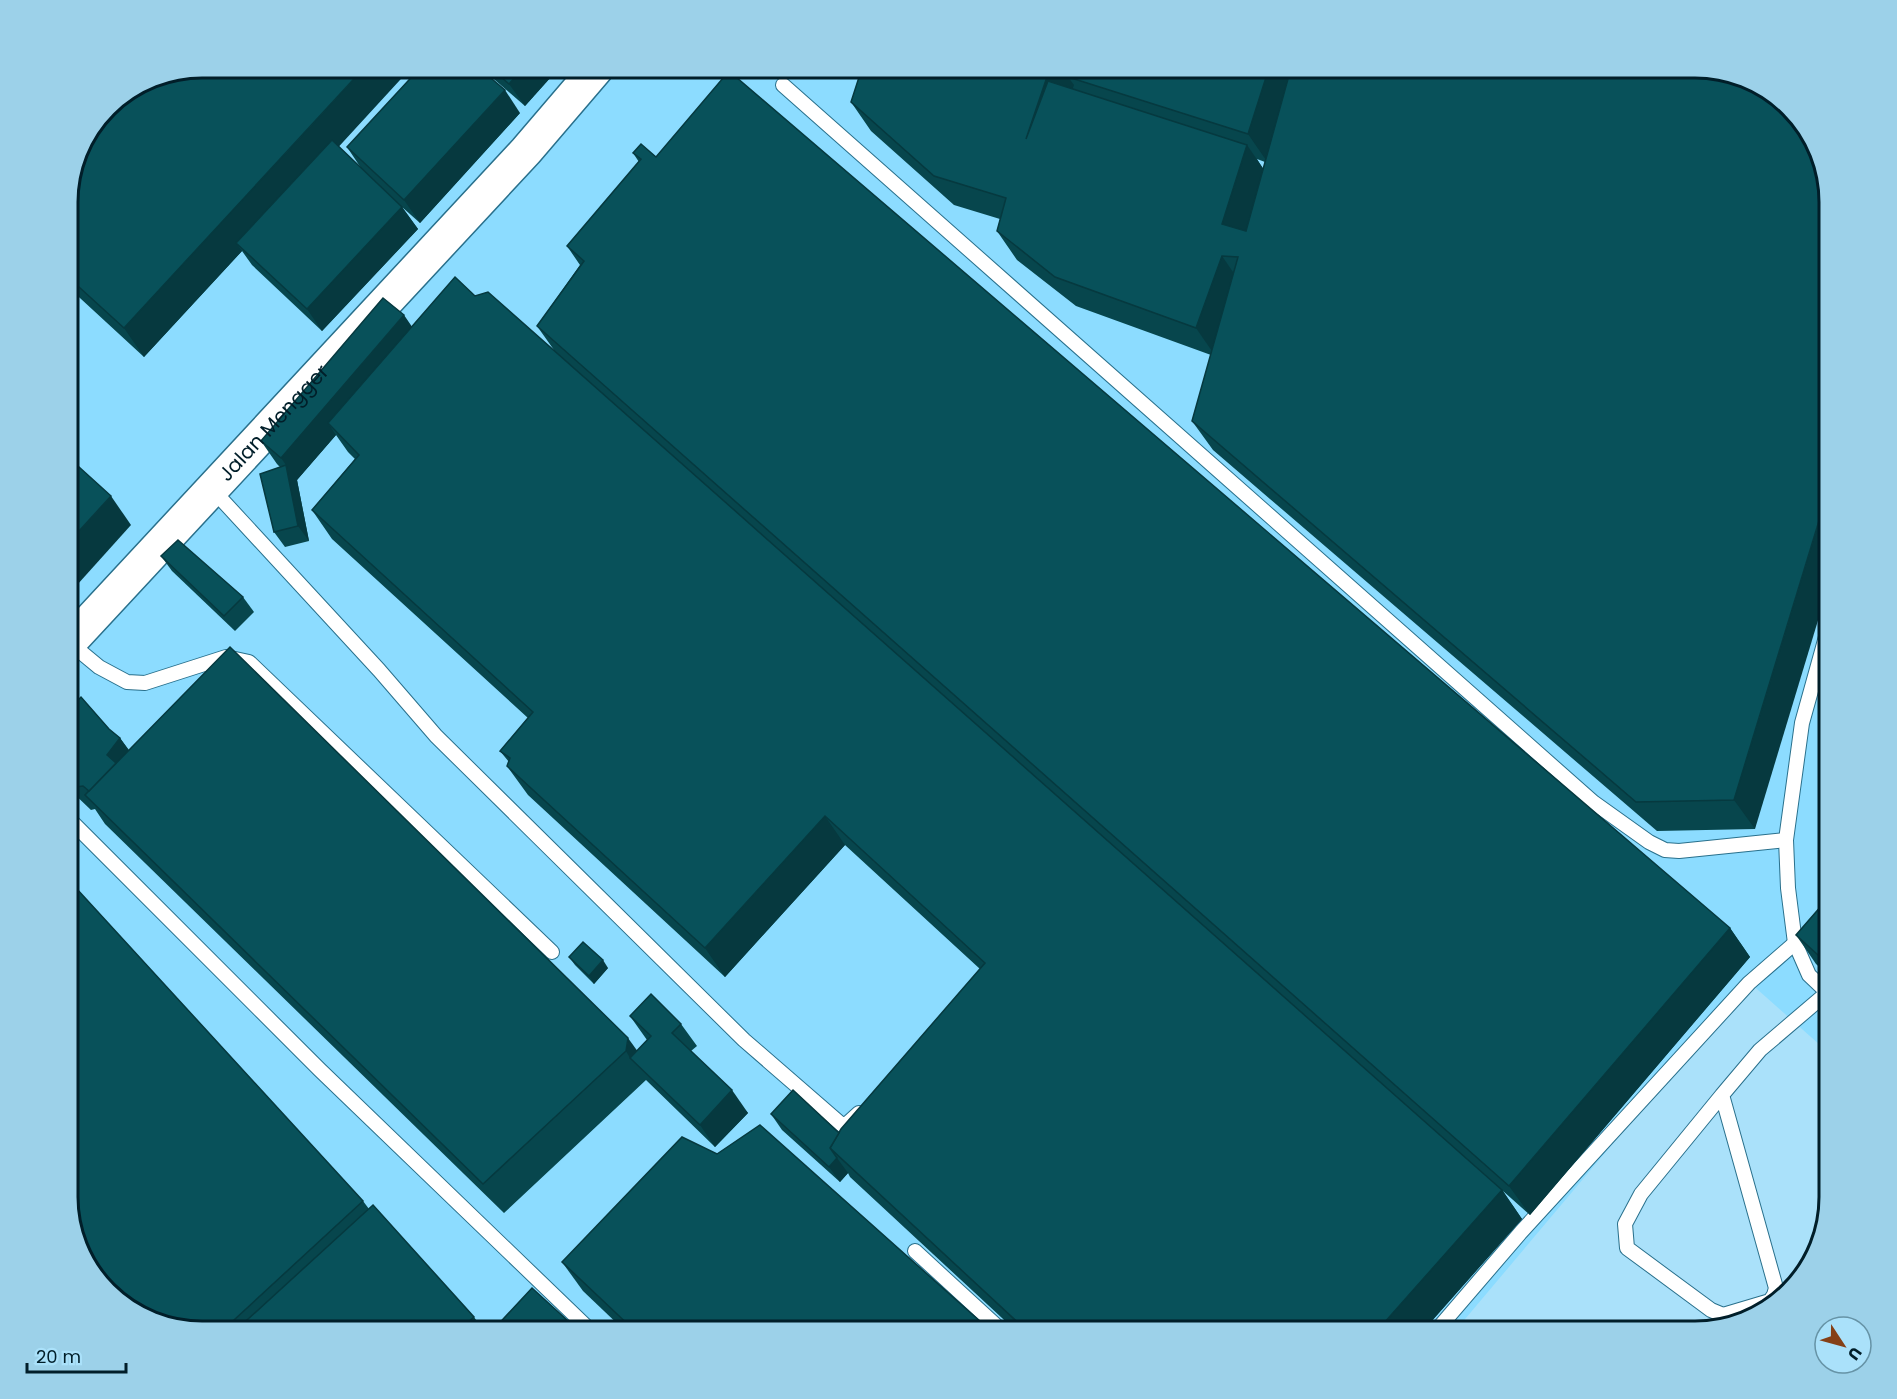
<svg xmlns="http://www.w3.org/2000/svg" width="1897" height="1399" viewBox="0 0 1897 1399" font-family="Poppins,sans-serif">
<style>
.built{fill:#8cdcff}
.lines{fill:none;stroke-linecap:round;stroke-linejoin:round}
.lane-casing{stroke:#29708c;stroke-width:16}
.secondary-casing{stroke:#29708c;stroke-width:36}
.lane{stroke:#fff;stroke-width:14}
.secondary{stroke:#fff;stroke-width:33}
.wall{fill:#07464d;fill-rule:evenodd}
.shaded-wall{fill:#06393f}
.building{fill:#08515a;stroke:#06393f;stroke-width:1.5}
.labels{text-anchor:middle;stroke-width:6;stroke-linejoin:round;paint-order:stroke}
.street-label{font-size:20px;fill:#011e29;stroke:#aae1fa}
.rim{fill:none;stroke:#011e29;stroke-width:3}
</style>
<rect width="100%" height="100%" fill="#aae1fa"/>
<path class="built" d="M202 68H1695L1776 95 1829 202V1053L1749 982 1455 1331H202L121 1304 82 1257 68 1205V193L81 143Z"/>
<g class="lines">
<g class="lane-casing">
<g id="lane">
<path d="M783 85 1593 802 1649 842 1665 850 1679 851 1786 840"/>
<path d="M212 489 379 670 436 736 744 1040 842 1125 848 1123 859 1113"/>
<path d="M1829 626 1802 723 1786 840 1788 888 1795 943 1809 975 1829 994"/>
<path d="M70 643 99 667 127 682 145 683 226 657 249 662 552 952"/>
<path d="M68 818 320 1070 591 1331"/>
<path d="M1722 1095 1641 1194 1625 1224 1627 1248 1711 1310 1723 1315 1770 1301 1774 1295 1776 1288 1722 1095 1760 1050 1828 992"/>
<path d="M915 1251 1002 1331"/>
<path d="M1436 1331 1521 1232 1749 983 1795 943"/>
</g>
</g>
<g class="secondary-casing">
<g id="secondary">
<path id="s1" d="M68 644 526 151 597 68"/>
</g>
</g>
<use href="#lane" class="lane"/>
<use href="#secondary" class="secondary"/>
</g>
<g class="wall">
<path d="M481 68H559L525 106Z"/>
<path d="M862 68 1194 69 1695 68 1755 829 1657 831 1213 450 1192 421 1211 355 1076 306 1017 260 997 231 1000 219 954 205 871 131 851 102ZM1257 159 1265 162 1263 169Z"/>
<path d="M520 113 420 223 402 207 418 229 322 331 252 265 242 251 144 357 68 287V193L338 147 361 168 347 147Z"/>
<path d="M633 153 656 157 1730 928 1750 957 1530 1215 1503 1191 1522 1219 1422 1332 1016 1331 850 1177 848 1173 840 1182 782 1130 771 1114 839 1133 980 969 845 845 725 977 528 795 507 766 509 762 500 751 528 718 332 539 312 510 355 459 348 452 336 435 297 480 309 541 285 547 274 532 280 467 277 464 261 441 412 327 475 296 554 350 537 326 580 265 567 246 639 162Z"/>
<path d="M161 556 243 597 254 612 235 631 172 571Z"/>
<path d="M68 697 74 704 120 738 129 750 637 1051 647 1040 630 1016 681 1024 697 1046 691 1051 748 1113 715 1147 646 1080 504 1213 105 824 95 809 91 810 68 788Z"/>
<path d="M1829 897V976L1816 964 1796 935Z"/>
<path d="M569 957 608 968 594 984 575 965Z"/>
<path d="M717 1154 991 1331H625L583 1291 562 1262Z"/>
<path d="M363 1201 369 1209 474 1317 484 1331H202Z"/>
</g>
<g class="shaded-wall">
<path d="M364 68H411L244 250 236 243 242 251 144 357 124 328Z"/>
<path d="M523 68H559L525 106 509 84Z"/>
<path d="M1050 68H1080L1068 77 1074 85 1046 168 1026 139Z"/>
<path d="M1269 68H1293L1268 163 1248 134Z"/>
<path d="M505 90 520 113 420 223 404 200Z"/>
<path d="M1247 145 1267 174 1242 253 1222 224Z"/>
<path d="M402 207 418 229 322 331 307 309Z"/>
<path d="M1222 256 1242 285 1216 357 1196 328Z"/>
<path d="M404 315 419 337 328 423 336 435 297 480 309 541 298 526 286 465 281 458Z"/>
<path d="M1829 488V584L1755 829 1734 800Z"/>
<path d="M111 496 131 525 68 595V543Z"/>
<path d="M120 738 136 761 132 785 107 755Z"/>
<path d="M825 816 845 845 725 977 705 948Z"/>
<path d="M1730 928 1750 957 1530 1215 1509 1186Z"/>
<path d="M603 960 608 968 594 984 589 976Z"/>
<path d="M628 1038 649 1067 630 1058 626 1051Z"/>
<path d="M732 1090 748 1113 715 1147 700 1125Z"/>
<path d="M837 1158 848 1173 840 1182 829 1167Z"/>
<path d="M1502 1190 1522 1219 1422 1332H1376Z"/>
</g>
<g class="building">
<path d="M202 68H364L124 328 68 277V193L81 143 113 101 151 78Z"/>
<path d="M420 68H479L505 90 404 200 347 147Z"/>
<path d="M491 68H523L509 84Z"/>
<path d="M862 68H1050L1026 139 1048 81 1247 145 1222 224 1246 231 1291 68H1695L1776 95 1815 142 1829 202V488L1734 800 1636 802 1192 421 1238 257 1222 256 1196 328 1055 277 997 231 1006 198 934 176 851 102Z"/>
<path d="M1071 68H1191L1194 69V68H1269L1248 134 1068 77Z"/>
<path d="M729 71 1730 928 1509 1186 537 326 584 261 567 246 641 159 633 153 641 144 656 157Z"/>
<path d="M332 140 402 207 307 309 236 243Z"/>
<path d="M455 277 475 296 488 292 1502 1190 1376 1332 1027 1331 830 1148 841 1129 985 963 825 816 705 948 507 766 510 758 500 751 533 712 312 510 359 455 328 423Z"/>
<path d="M383 298 404 315 281 458 261 441Z"/>
<path d="M68 457 111 496 68 543Z"/>
<path d="M286 465 298 526 274 532 260 474Z"/>
<path d="M178 540 243 597 224 616 161 556Z"/>
<path d="M230 647 628 1038 626 1051 483 1184 85 795Z"/>
<path d="M68 697 74 704 81 697 109 729 120 738 107 755 116 763 89 791 83 786 76 787 68 780Z"/>
<path d="M76 888 363 1201 222 1331H202L121 1304 82 1257 68 1205V894L69 895Z"/>
<path d="M1829 897V965L1796 935Z"/>
<path d="M583 942 603 960 589 976 569 957Z"/>
<path d="M651 994 681 1024 672 1033 732 1090 700 1125 630 1058 651 1036 630 1016Z"/>
<path d="M793 1090 839 1133 830 1148 837 1158 829 1167 771 1114Z"/>
<path d="M760 1125 991 1331H635L562 1262 682 1137 717 1154Z"/>
<path d="M373 1205 474 1317 458 1331H235Z"/>
<path d="M532 1288 579 1331H492Z"/>
</g>
<g class="labels">
<g class="street-label">
<text dy="7" stroke="none"><textPath href="#s1" startOffset="302">Jalan Mengger</textPath></text>
</g>
</g>
<path d="M0 0H1897V1399H0ZM202 78H1695A124 124 0 0 1 1819 202V1197A124 124 0 0 1 1695 1321H202A124 124 0 0 1 78 1197V202A124 124 0 0 1 202 78Z" fill="#9cd1e9" fill-rule="evenodd"/>
<path class="rim" d="M202 78H1695A124 124 0 0 1 1819 202V1197A124 124 0 0 1 1695 1321H202A124 124 0 0 1 78 1197V202A124 124 0 0 1 202 78Z"/>
<g transform="translate(1843 1345) rotate(126)"><circle r="28" fill="#aae1fa" stroke="#6693a6" stroke-width="1.5"/>
<path d="M0-4.5L10 22L0 15L-10 22Z" fill="#854017"/>
<text y="-9" font-size="16" font-weight="bold" text-anchor="middle" fill="#011e29">U</text>
</g>
<path d="M27 1363v9h99v-9" fill="none" stroke="#011e29" stroke-width="3"/>
<text x="36" y="1363" font-size="18" fill="#011e29" stroke="#aae1fa" stroke-width="4.5" paint-order="stroke">20 m</text>
</svg>
